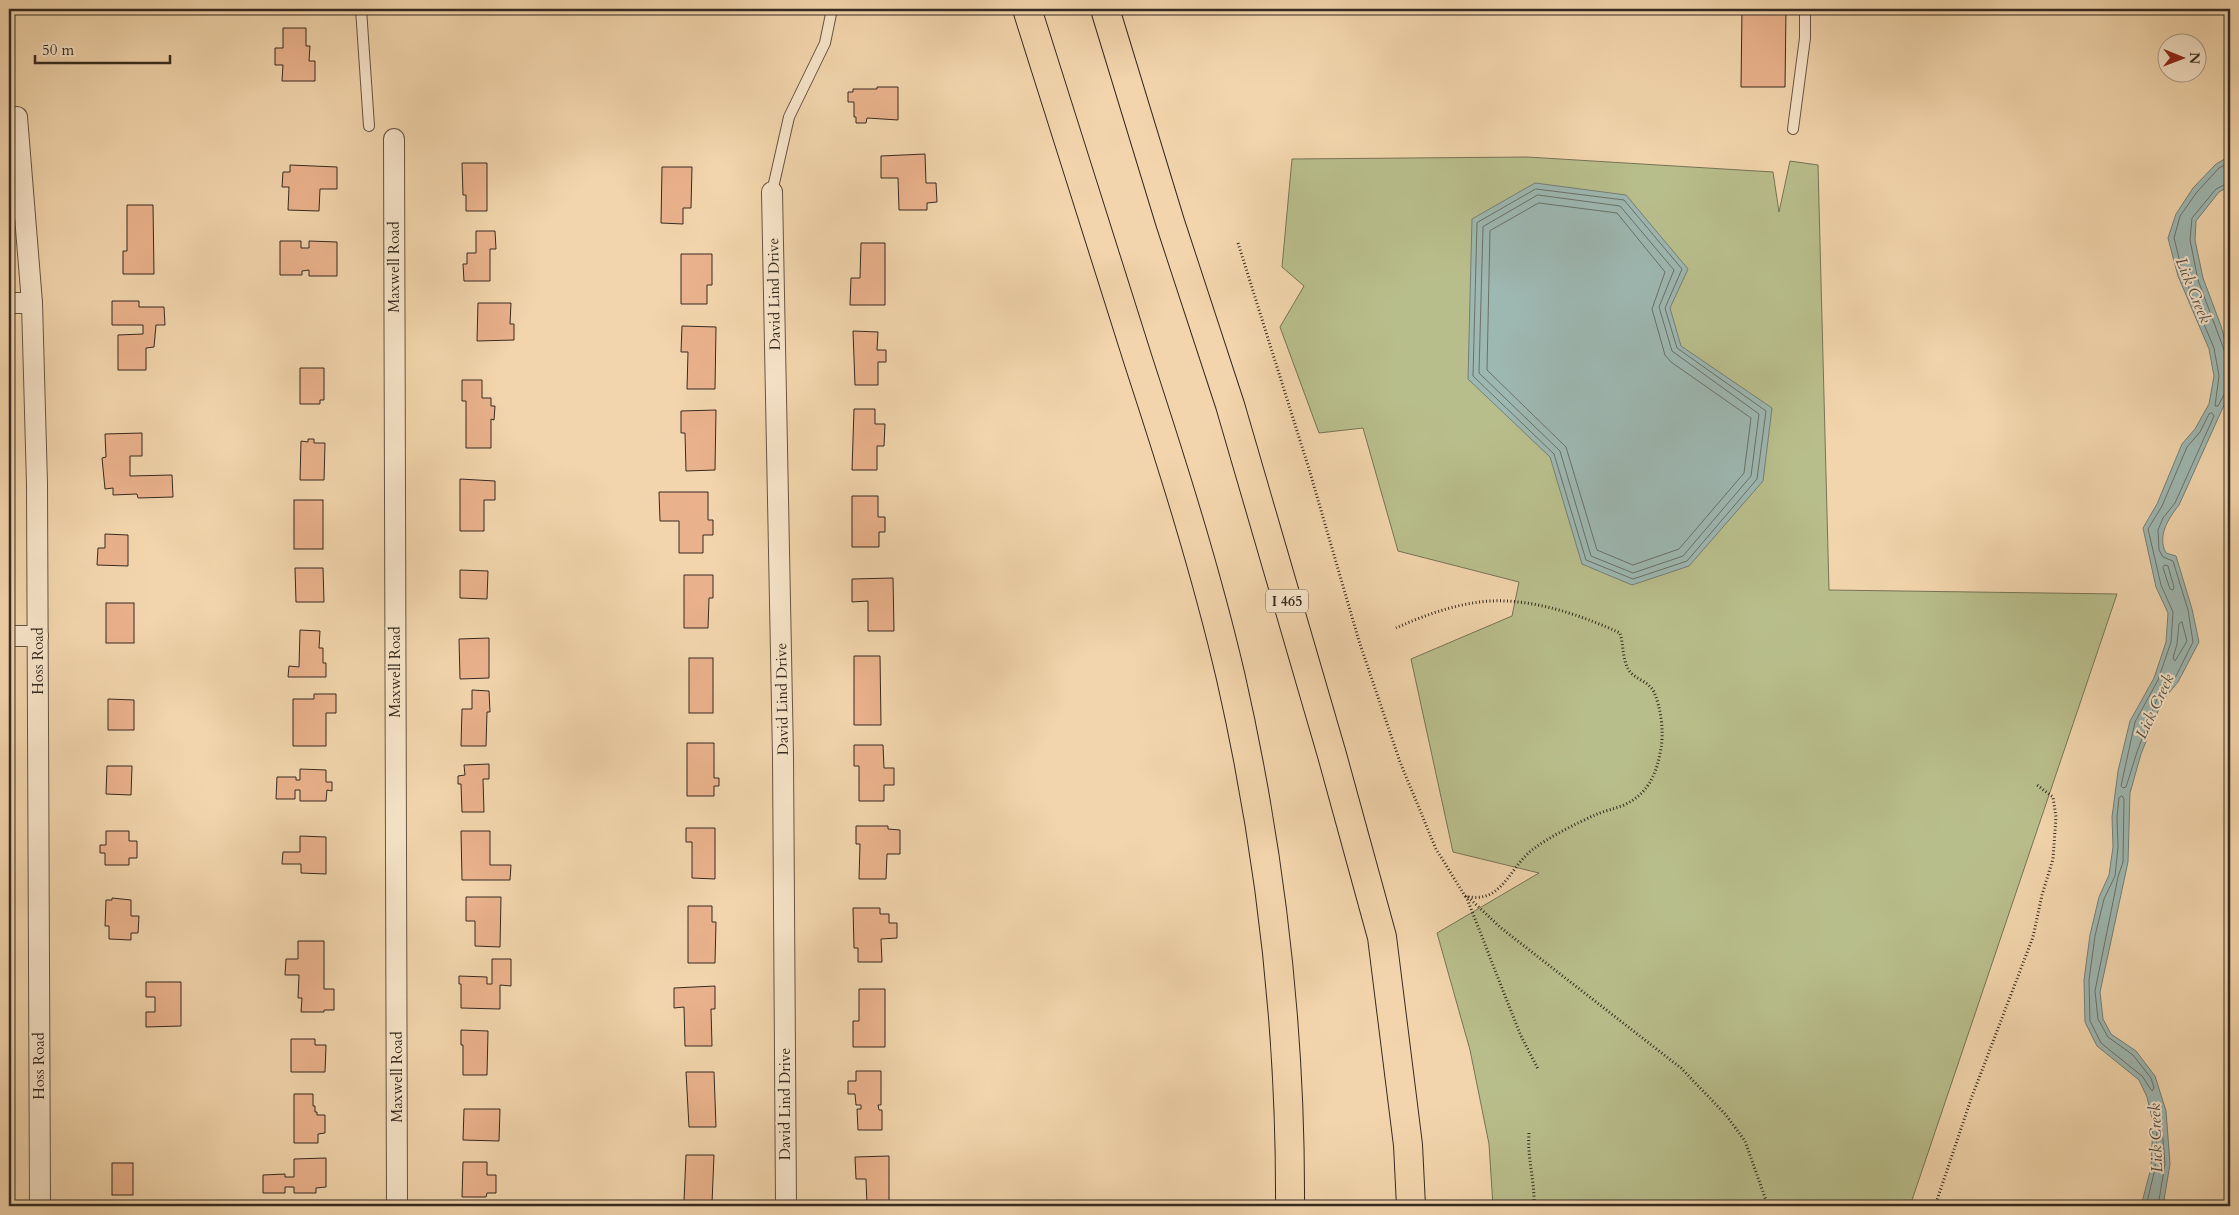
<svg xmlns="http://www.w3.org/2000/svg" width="2239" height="1215" viewBox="0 0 2239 1215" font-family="Cardo,serif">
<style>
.green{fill:#b8be8b;stroke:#777456}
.water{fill:#9db7b1;stroke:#747f77}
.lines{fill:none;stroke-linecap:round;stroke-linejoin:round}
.shore{stroke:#6a7168;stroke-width:1}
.building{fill:#eab28c;stroke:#362b20}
.service-casing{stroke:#655643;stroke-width:12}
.minor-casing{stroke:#655643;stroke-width:22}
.motorway-casing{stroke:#362b20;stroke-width:30}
.path{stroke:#362b20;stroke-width:3;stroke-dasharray:1 2.5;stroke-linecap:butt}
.service{stroke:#f7e4c9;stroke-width:10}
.minor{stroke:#f7e4c9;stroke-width:20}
.motorway{stroke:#f2d5ac;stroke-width:28}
.labels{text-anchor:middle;stroke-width:4;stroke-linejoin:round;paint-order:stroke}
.shield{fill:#f7e4c9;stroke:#706253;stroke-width:1}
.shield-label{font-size:14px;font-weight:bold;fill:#362b20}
.street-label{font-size:15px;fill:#362b20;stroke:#f7e4c9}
.water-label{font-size:16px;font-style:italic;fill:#504e44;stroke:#f7e4c9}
</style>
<rect width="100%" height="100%" fill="#f2d5ac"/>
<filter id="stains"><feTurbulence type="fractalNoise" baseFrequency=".004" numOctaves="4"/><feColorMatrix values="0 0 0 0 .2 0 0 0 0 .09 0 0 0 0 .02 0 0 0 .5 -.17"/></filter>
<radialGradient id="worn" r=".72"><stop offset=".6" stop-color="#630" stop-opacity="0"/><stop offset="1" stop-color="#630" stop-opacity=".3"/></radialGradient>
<path class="green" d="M1527 157 1773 172 1779 212 1790 161 1818 165 1829 590 2117 594 1910 1206H1493L1489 1144 1470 1050 1437 933 1539 873 1453 852 1411 659 1512 616 1519 582 1398 551 1363 428 1319 433 1280 327 1304 286 1282 267 1292 159Z"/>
<g class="water">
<path d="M2230 156V186L2219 192 2196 221 2195 240 2203 278 2221 326 2230 359 2229 394 2179 505C2168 519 2157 536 2166 553L2176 556 2192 609 2199 642 2178 682 2162 701 2141 754 2130 793 2128 862 2100 992 2103 1019 2111 1034 2136 1051 2155 1076 2166 1111 2170 1164 2163 1206H2141L2151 1168 2153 1122 2147 1097 2139 1080 2097 1046 2085 1022 2084 980 2090 935 2099 897 2109 875 2113 847 2112 817 2118 771 2130 721 2154 678 2166 642 2168 613 2156 587 2143 528 2157 504 2182 444 2195 429 2209 404 2214 376 2209 349 2178 276 2168 238 2176 214 2193 188 2216 164Z"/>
<path d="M1535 183 1626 195 1688 269 1670 308 1681 346 1772 408 1763 481 1689 566 1632 585 1582 564 1550 457 1468 379 1472 219Z"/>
</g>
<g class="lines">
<g class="shore">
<path d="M2230 162 2219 168 2197 192 2180 216 2174 238 2183 274 2214 348 2219 376 2215 406H2218L2225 393 2230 392"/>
<path d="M2230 182 2216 189 2192 218 2190 240 2198 280 2226 355 2230 356"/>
<path d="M1536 189 1624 200 1682 269 1665 308 1677 348 1766 411 1757 479 1687 561 1633 579 1586 560 1554 454 1473 376 1477 223Z"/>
<path d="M1538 195 1620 206 1674 270 1659 307 1672 351 1759 414 1751 476 1683 556 1633 573 1591 556 1560 451 1479 373 1483 227Z"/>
<path d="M1539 203 1617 213 1665 272 1652 309 1665 355 1671 362 1751 418 1744 473 1679 549 1633 565 1597 550 1566 447 1487 370 1490 231Z"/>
<path d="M2212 413 2214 416 2175 503 2163 518 2158 530 2159 550 2163 557 2173 561 2188 610 2193 642 2174 680 2157 699 2137 752 2126 787 2123 788 2121 786 2135 722 2158 680 2171 642 2173 612 2161 585 2148 529 2162 506 2187 447 2200 432 2209 414Z"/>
<path d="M2165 565 2168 566 2174 587 2173 590 2170 589 2163 568Z"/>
<path d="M2182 622 2187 641 2175 661 2173 658 2177 644 2179 624Z"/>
<path d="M2122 796 2124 799 2123 862 2118 877 2095 991 2098 1019 2108 1037 2133 1055 2151 1078 2154 1088 2152 1091 2142 1076 2101 1043 2090 1021 2089 980 2095 936 2104 899 2115 876 2118 847 2117 817 2119 798Z"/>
<path d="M2146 1206 2155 1169 2157 1128 2160 1126 2162 1128 2165 1164 2158 1206"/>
</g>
</g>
<g class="building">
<path d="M1742 9H1786L1785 87H1741Z"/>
<path d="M283 28H306V46H310L309 61H315V81H282L283 65H275V48H283Z"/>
<path d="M877 87H898V120L867 118 866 123H856V117H854V102H848V92H853V89H877Z"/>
<path d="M925 154 926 183H936L937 202 927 203V210H899L898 178H881V156Z"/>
<path d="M462 163H487V211H466V195H463Z"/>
<path d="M290 165 337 167V189H320L319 211 288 210 289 187H282L283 172H290Z"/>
<path d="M662 167H692L691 208H683V224L661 223Z"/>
<path d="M127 205H153L154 274H123V251H127Z"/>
<path d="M476 231H495L496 249H490V281H464L463 264H467V253H476Z"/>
<path d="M280 241H301V248H309V241L337 242V276H309V270L302 271V275H280Z"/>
<path d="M861 243H885V305H850L851 278H860Z"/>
<path d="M681 254H712V285H707V304H681Z"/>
<path d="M112 301H139V307H164L165 325H156L154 347 146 348V370H118V335L143 334V325H112Z"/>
<path d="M478 303H511L510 324H514V340L477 341Z"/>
<path d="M682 326 716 327 715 389H687L688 352H681Z"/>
<path d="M853 331 878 332 877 350H886V362H878V385H855Z"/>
<path d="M300 368H324V400H320V404H300Z"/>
<path d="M462 380H482V398H491V406H495L494 420 491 419V448H466V401H462Z"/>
<path d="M854 409H875V424H885L884 446H877V470H852Z"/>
<path d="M716 410 715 470 686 471 685 433H681V411Z"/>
<path d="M142 433V456H130V476L172 475 173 497 138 498 137 494 113 495V488L105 489 102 458 106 457 105 434Z"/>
<path d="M308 439H314V443H325L324 480H300L301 441 308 442Z"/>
<path d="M460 479 495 481V500H484V531H460Z"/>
<path d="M659 492H708V520H713V535H703V553H679V521H660Z"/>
<path d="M852 496H878V517H885V532H879V547H852Z"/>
<rect x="294" y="500" width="29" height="49"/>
<path d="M105 534 128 535V566L97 565 98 548H105Z"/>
<path d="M295 568H323L324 602H296Z"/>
<path d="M460 570 488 571 487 599 460 598Z"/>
<path d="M684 575H713V598H709L708 628H684Z"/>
<path d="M893 578 894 631H868V601L852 602V579Z"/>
<rect x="106" y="603" width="28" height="40"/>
<path d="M300 630 320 631 319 648H323V663H326V677H288L289 666 299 667Z"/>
<path d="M489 638V678L460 679 459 639Z"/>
<path d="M854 656H880L881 725H854Z"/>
<rect x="689" y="658" width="24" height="55"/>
<path d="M472 690 489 691 490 712H487L486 746H461L462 709H472Z"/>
<path d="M314 694H336V713H326V746H293V699H314Z"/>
<path d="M108 699 134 700V730H108Z"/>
<path d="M687 743H714V778H719V786H714V796H687Z"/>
<path d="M854 745H883L884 768H894V785H884V801H859V766H854Z"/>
<path d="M489 764V779H483L484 812H462L461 784H458V776L465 775 464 765Z"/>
<path d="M107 766H132L131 795 106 794Z"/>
<path d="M300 769 326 770V782H332V791L327 790 326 801H300V790H295V799H276L277 777H296V780H300Z"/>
<path d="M856 826H888V829L900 830V854H887L886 879H859L860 844H856Z"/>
<path d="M686 828H715V879L692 878V842H686Z"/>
<path d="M106 831H129V841H137V858H129V865H105V853H100V845H106Z"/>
<path d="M461 831H490V865H511L510 880H462Z"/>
<path d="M300 836 326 837V874L301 873V864H282L283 852H300Z"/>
<path d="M466 897H501L500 947 475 946V921H466Z"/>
<path d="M112 898 131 900V916H139L138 933H131V940L109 939V926H105L106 900H112Z"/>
<path d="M688 906H712V922H716L715 963H688Z"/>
<path d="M853 908H880V914H889V923H897V938L881 939 882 962H858V948H854Z"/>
<path d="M298 941H324V989H334V1010H324V1012H301L302 998H298L299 975H285L286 959H298Z"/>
<path d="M492 959H511V986L500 985V1009L461 1008V984H459V976L487 977V984H492Z"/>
<path d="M146 982H181V1026L146 1027V1012H155V997H146Z"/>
<path d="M715 986V1009H711L712 1046H685L684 1007 674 1008V988Z"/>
<path d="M859 989H885V1047H853V1021H859Z"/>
<path d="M461 1030 488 1031 487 1075H463V1045H461Z"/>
<path d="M291 1039H315V1045H326L325 1072H291Z"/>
<path d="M856 1071H881V1105H878L879 1110H882V1130H858L857 1109H861V1105H856L855 1094H848V1081H856Z"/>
<path d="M686 1072H714L716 1127H689Z"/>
<path d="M294 1094H313V1106H315V1112H317V1115H325V1133L318 1134V1143H294Z"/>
<path d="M464 1109H500L499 1141 463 1140Z"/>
<path d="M686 1155H714L712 1203 684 1202Z"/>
<path d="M889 1156V1206H867L866 1179H856L855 1157Z"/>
<path d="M326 1158V1187L316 1188V1193H294V1187H285V1193H263V1175L285 1174V1177H294V1159Z"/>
<path d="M463 1162H487V1175H496V1193H487L486 1197H462Z"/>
<rect x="112" y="1163" width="21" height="32"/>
</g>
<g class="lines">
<g class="service-casing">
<g id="service">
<path d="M361 9 369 126"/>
<path d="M1793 129 1805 38V9"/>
<path d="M772 192 789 117 825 43 832 9"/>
</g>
</g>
<g class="minor-casing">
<g id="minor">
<path d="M17 117 32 303 37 484 40 1206"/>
<path d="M394 139 397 1206"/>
<path d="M772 192 783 756 786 1206"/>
<path d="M9 303H32"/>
<path d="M9 636H38"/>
</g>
</g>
<g class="motorway-casing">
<g id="motorway">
<path d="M1027 9C1064 127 1102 245 1139 363 1173 467 1206 571 1231 678 1270 850 1291 1030 1290 1206"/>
<path d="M1105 9 1170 222 1230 405 1332 755 1382 937 1408 1145 1411 1206"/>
</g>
</g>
<g class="path">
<path d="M1238 243 1309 469 1359 641 1400 762 1436 849 1465 896C1502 905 1508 869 1532 850 1549 837 1575 824 1595 815 1604 811 1614 809 1624 805 1648 794 1657 774 1661 748 1664 732 1661 708 1654 692 1649 682 1638 680 1631 673 1622 663 1624 646 1620 633 1585 617 1546 603 1506 601 1469 599 1429 613 1396 628"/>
<path d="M1466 896 1520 1034 1538 1069"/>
<path d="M1468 897 1501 928 1681 1068 1726 1115 1745 1141 1768 1206"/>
<path d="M1529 1133C1527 1158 1535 1181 1534 1206"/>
<path d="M1935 1206 1971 1099 2033 937 2042 895 2053 859 2056 817 2053 797 2037 785"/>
</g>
<use href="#service" class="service"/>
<use href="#minor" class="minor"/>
<use href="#motorway" class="motorway"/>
</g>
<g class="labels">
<rect class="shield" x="1266" y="589.5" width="42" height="23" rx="4"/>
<g class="shield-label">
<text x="1287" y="606">I 465</text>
</g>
<g class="street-label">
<text transform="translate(394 267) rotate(-90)" y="5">Maxwell Road</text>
<text transform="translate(774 294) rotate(-91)" y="5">David Lind Drive</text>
<text transform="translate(38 661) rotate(-90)" y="5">Hoss Road</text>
<text transform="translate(395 672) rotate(-90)" y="5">Maxwell Road</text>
<text transform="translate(782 699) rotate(-91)" y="5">David Lind Drive</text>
<text transform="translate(39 1066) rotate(-90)" y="5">Hoss Road</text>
<text transform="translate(397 1077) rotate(-90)" y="5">Maxwell Road</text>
<text transform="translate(785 1104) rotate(-90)" y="5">David Lind Drive</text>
</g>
<g class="water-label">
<text transform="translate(2194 290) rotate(68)" y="6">Lick Creek</text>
<text transform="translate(2154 706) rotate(-65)" y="6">Lick Creek</text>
<text transform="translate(2155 1138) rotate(-92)" y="6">Lick Creek</text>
</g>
</g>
<rect width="2239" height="1215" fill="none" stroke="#f2d5ac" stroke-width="30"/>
<rect x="10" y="10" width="2219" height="1195" fill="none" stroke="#362b20" stroke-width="2.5"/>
<rect x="15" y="15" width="2209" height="1185" fill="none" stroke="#362b20"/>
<g transform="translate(2182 58) rotate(91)"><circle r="24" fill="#f7e4c9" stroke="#aa9a85"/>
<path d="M0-4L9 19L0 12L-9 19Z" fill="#8f2418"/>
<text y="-8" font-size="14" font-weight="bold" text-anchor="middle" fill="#362b20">N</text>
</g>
<path d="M35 55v8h135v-8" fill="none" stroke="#362b20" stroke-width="2.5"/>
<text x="42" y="55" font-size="15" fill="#362b20" stroke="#f7e4c9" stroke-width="4" paint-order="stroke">50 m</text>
<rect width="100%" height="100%" filter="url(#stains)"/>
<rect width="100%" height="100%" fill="url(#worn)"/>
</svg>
